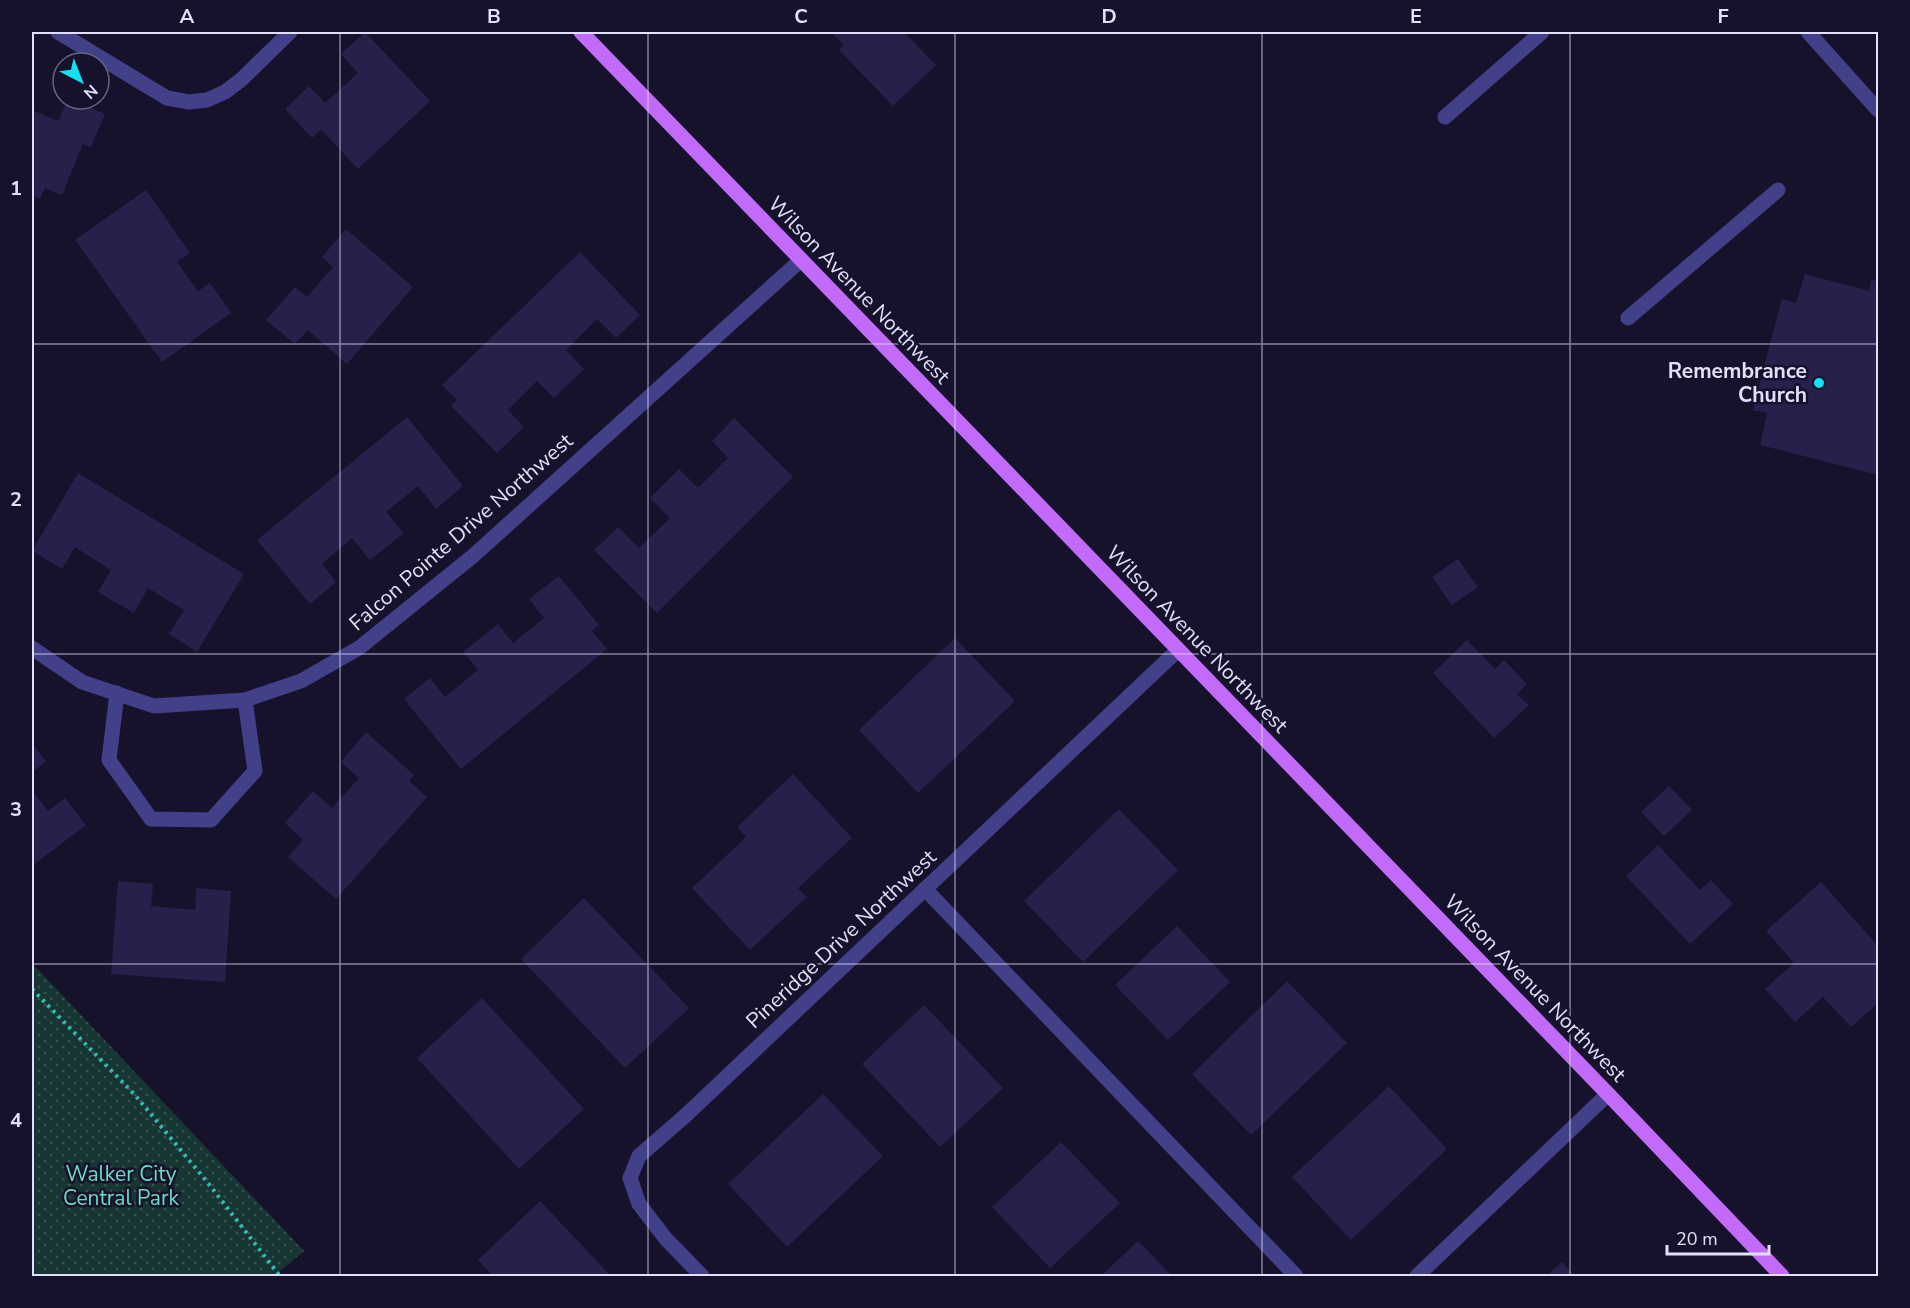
<svg xmlns="http://www.w3.org/2000/svg" width="1910" height="1308" viewBox="0 0 1910 1308" font-family="'Nunito Sans',sans-serif">
<style>
.park{fill:url(#park-dots)}
.building{fill:#281f4b}
.lines{fill:none;stroke-linecap:round;stroke-linejoin:round}
.path{stroke:#36b9b0;stroke-width:4;stroke-dasharray:3 4.5;stroke-linecap:butt}
.minor{stroke:#424088;stroke-width:15}
.major{stroke:#c26af9;stroke-width:15}
.grid{fill:none;stroke:#e1defe;stroke-width:1.5;stroke-opacity:0.55}
.poi-dot{fill:#12e1f5;stroke:#16122b;stroke-width:2}
.labels{text-anchor:middle;stroke-width:5;stroke-linejoin:round;paint-order:stroke}
.street-label{font-size:21px;fill:#e1defe;stroke:#16122b}
.poi-label{font-size:21px;font-weight:bold;fill:#e1defe;stroke:#16122b;text-anchor:end}
.park-label{font-size:21px;fill:#6bdcbf;stroke:#16122b}
.neatline{fill:none;stroke:#e1defe;stroke-width:2}
.grid-label{font-size:20px;text-anchor:middle;font-weight:bold;fill:#e1defe}
</style>
<defs>
<pattern id="park-dots" width="8" height="8" patternUnits="userSpaceOnUse" patternTransform="scale(1.5)"><rect width="8" height="8" fill="#163533"/><path d="M2 2h.1M6 6h.1" fill="none" stroke="#385252" stroke-width="1.8" stroke-linecap="round"/></pattern>
</defs>
<rect width="100%" height="100%" fill="#16122b"/>
<path class="park" d="M32 963 304 1251 274 1276H32Z"/>
<g class="building">
<path d="M365 32 430 101 358 169 321 129 312 138 285 109 309 86 325 103 358 73 341 54Z"/>
<path d="M831 32H904L936 65 893 106 839 50 844 45Z"/>
<path d="M68 99 105 114 91 147 83 144 62 195 45 188 40 199 32 196V110L58 121Z"/>
<path d="M146 190 190 253 177 262 198 291 210 283 231 313 162 362 75 240Z"/>
<path d="M346 229 413 287 347 364 308 330 295 344 266 320 295 287 307 297 333 267 322 257Z"/>
<path d="M580 252 640 315 616 338 597 319 566 350 584 369 554 398 537 381 508 410 524 427 497 453 451 406 457 400 442 385Z"/>
<path d="M1805 274 1869 291 1871 280 1878 281V475L1760 445 1767 413 1753 410 1767 355 1782 299 1796 303Z"/>
<path d="M407 417 463 486 436 509 418 486 386 512 404 533 370 560 352 538 322 564 336 582 310 604 257 540Z"/>
<path d="M734 418 793 477 657 613 594 550 618 527 639 548 670 518 650 498 679 469 698 488 728 458 712 441Z"/>
<path d="M78 473 244 574 197 652 169 634 184 610 148 588 134 613 98 592 111 570 75 547 62 569 32 551Z"/>
<path d="M1458 559 1478 587 1452 605 1432 577Z"/>
<path d="M559 576 599 625 592 631 607 649 461 769 404 699 430 678 445 697 478 670 463 652 498 624 513 643 544 618 529 599Z"/>
<path d="M955 638 1015 701 918 793 859 730Z"/>
<path d="M1467 640 1495 669 1504 660 1527 684 1517 694 1529 705 1494 738 1433 673Z"/>
<path d="M366 732 414 775 409 781 427 797 336 899 288 857 303 840 285 823 313 791 332 808 359 778 341 762Z"/>
<path d="M32 743 46 762 32 772Z"/>
<path d="M793 774 852 838 798 888 807 897 750 950 692 888 746 837 737 827Z"/>
<path d="M1669 786 1692 810 1664 836 1641 812Z"/>
<path d="M32 790 48 811 65 798 86 825 32 866Z"/>
<path d="M1119 809 1178 870 1083 962 1024 901Z"/>
<path d="M1658 845 1700 890 1711 880 1733 904 1690 944 1626 876Z"/>
<path d="M118 881 153 884 151 906 195 910 196 888 231 891 225 982 111 974Z"/>
<path d="M1821 882 1878 946V1003L1851 1027 1823 997 1795 1022 1765 989 1794 963 1766 931Z"/>
<path d="M584 898 689 1008 625 1068 521 959Z"/>
<path d="M1177 926 1230 982 1168 1040 1115 985Z"/>
<path d="M1287 981 1347 1043 1251 1135 1192 1074Z"/>
<path d="M482 998 584 1109 519 1169 417 1058Z"/>
<path d="M924 1005 1003 1088 940 1147 862 1064Z"/>
<path d="M1389 1086 1447 1149 1351 1240 1292 1177Z"/>
<path d="M823 1094 883 1156 787 1247 728 1184Z"/>
<path d="M1061 1142 1120 1203 1050 1268 992 1207Z"/>
<path d="M540 1201 611 1276H493L478 1260Z"/>
<path d="M1138 1241 1172 1276H1101Z"/>
<path d="M1562 1262 1575 1276H1546Z"/>
</g>
<g class="lines">
<path class="path" d="M32 989 135 1095 208 1183 280 1276"/>
<g class="minor">
<path d="M58 32 167 98 189 102 207 100 225 92 242 79 290 32"/>
<path d="M1808 32 1878 110"/>
<path d="M1445 117 1542 32"/>
<path d="M1628 318 1778 190"/>
<path d="M32 648 82 682 154 706 245 700 301 681 359 648 473 556 801 260"/>
<path d="M117 693 109 760 151 819 211 820 255 771 245 700"/>
<path d="M925 889 1296 1276"/>
<path d="M702 1276 666 1239 639 1204 630 1178 639 1156 685 1116 1178 650"/>
<path d="M1417 1276 1608 1094"/>
</g>
<path class="major" d="M581 32 1608 1094 1782 1276"/>
</g>
<path class="grid" d="M340 32V1276M648 32V1276M955 32V1276M1262 32V1276M1570 32V1276M32 344H1878M32 654H1878M32 964H1878"/>
<circle class="poi-dot" cx="1819" cy="383" r="6"/>
<g class="labels">
<g class="street-label">
<text transform="translate(859 290) rotate(46)" y="7">Wilson Avenue Northwest</text>
<text transform="translate(461 532) rotate(-41)" y="7">Falcon Pointe Drive Northwest</text>
<text transform="translate(1197 639) rotate(46)" y="7">Wilson Avenue Northwest</text>
<text transform="translate(841 939) rotate(-43)" y="7">Pineridge Drive Northwest</text>
<text transform="translate(1535 988) rotate(46)" y="7">Wilson Avenue Northwest</text>
</g>
<g class="poi-label">
<text x="1807" y="378">Remembrance<tspan x="1807" dy="24">Church</tspan></text>
</g>
<g class="park-label">
<text x="121" y="1181">Walker City<tspan x="121" dy="24">Central Park</tspan></text>
</g>
</g>
<rect width="1910" height="1308" fill="none" stroke="#16122b" stroke-width="66"/>
<g transform="translate(81 81) rotate(138)"><circle r="28" fill="#16122b" stroke="#67647f" stroke-width="1.5"/>
<path d="M0-4.5L10 22L0 15L-10 22Z" fill="#12e1f5"/>
<text y="-9" font-size="16" font-weight="bold" text-anchor="middle" fill="#e1defe">N</text>
</g>
<path d="M1667 1245v9h102v-9" fill="none" stroke="#e1defe" stroke-width="3"/>
<text x="1676" y="1245" font-size="18" fill="#e1defe" stroke="#16122b" stroke-width="4.5" paint-order="stroke">20 m</text>
<rect x="33" y="33" width="1844" height="1242" class="neatline"/>
<g class="grid-label">
<text x="187" y="23">A</text>
<text x="494" y="23">B</text>
<text x="801" y="23">C</text>
<text x="1109" y="23">D</text>
<text x="1416" y="23">E</text>
<text x="1723" y="23">F</text>
<text x="16" y="195">1</text>
<text x="16" y="506">2</text>
<text x="16" y="816">3</text>
<text x="16" y="1127">4</text>
</g>
</svg>
